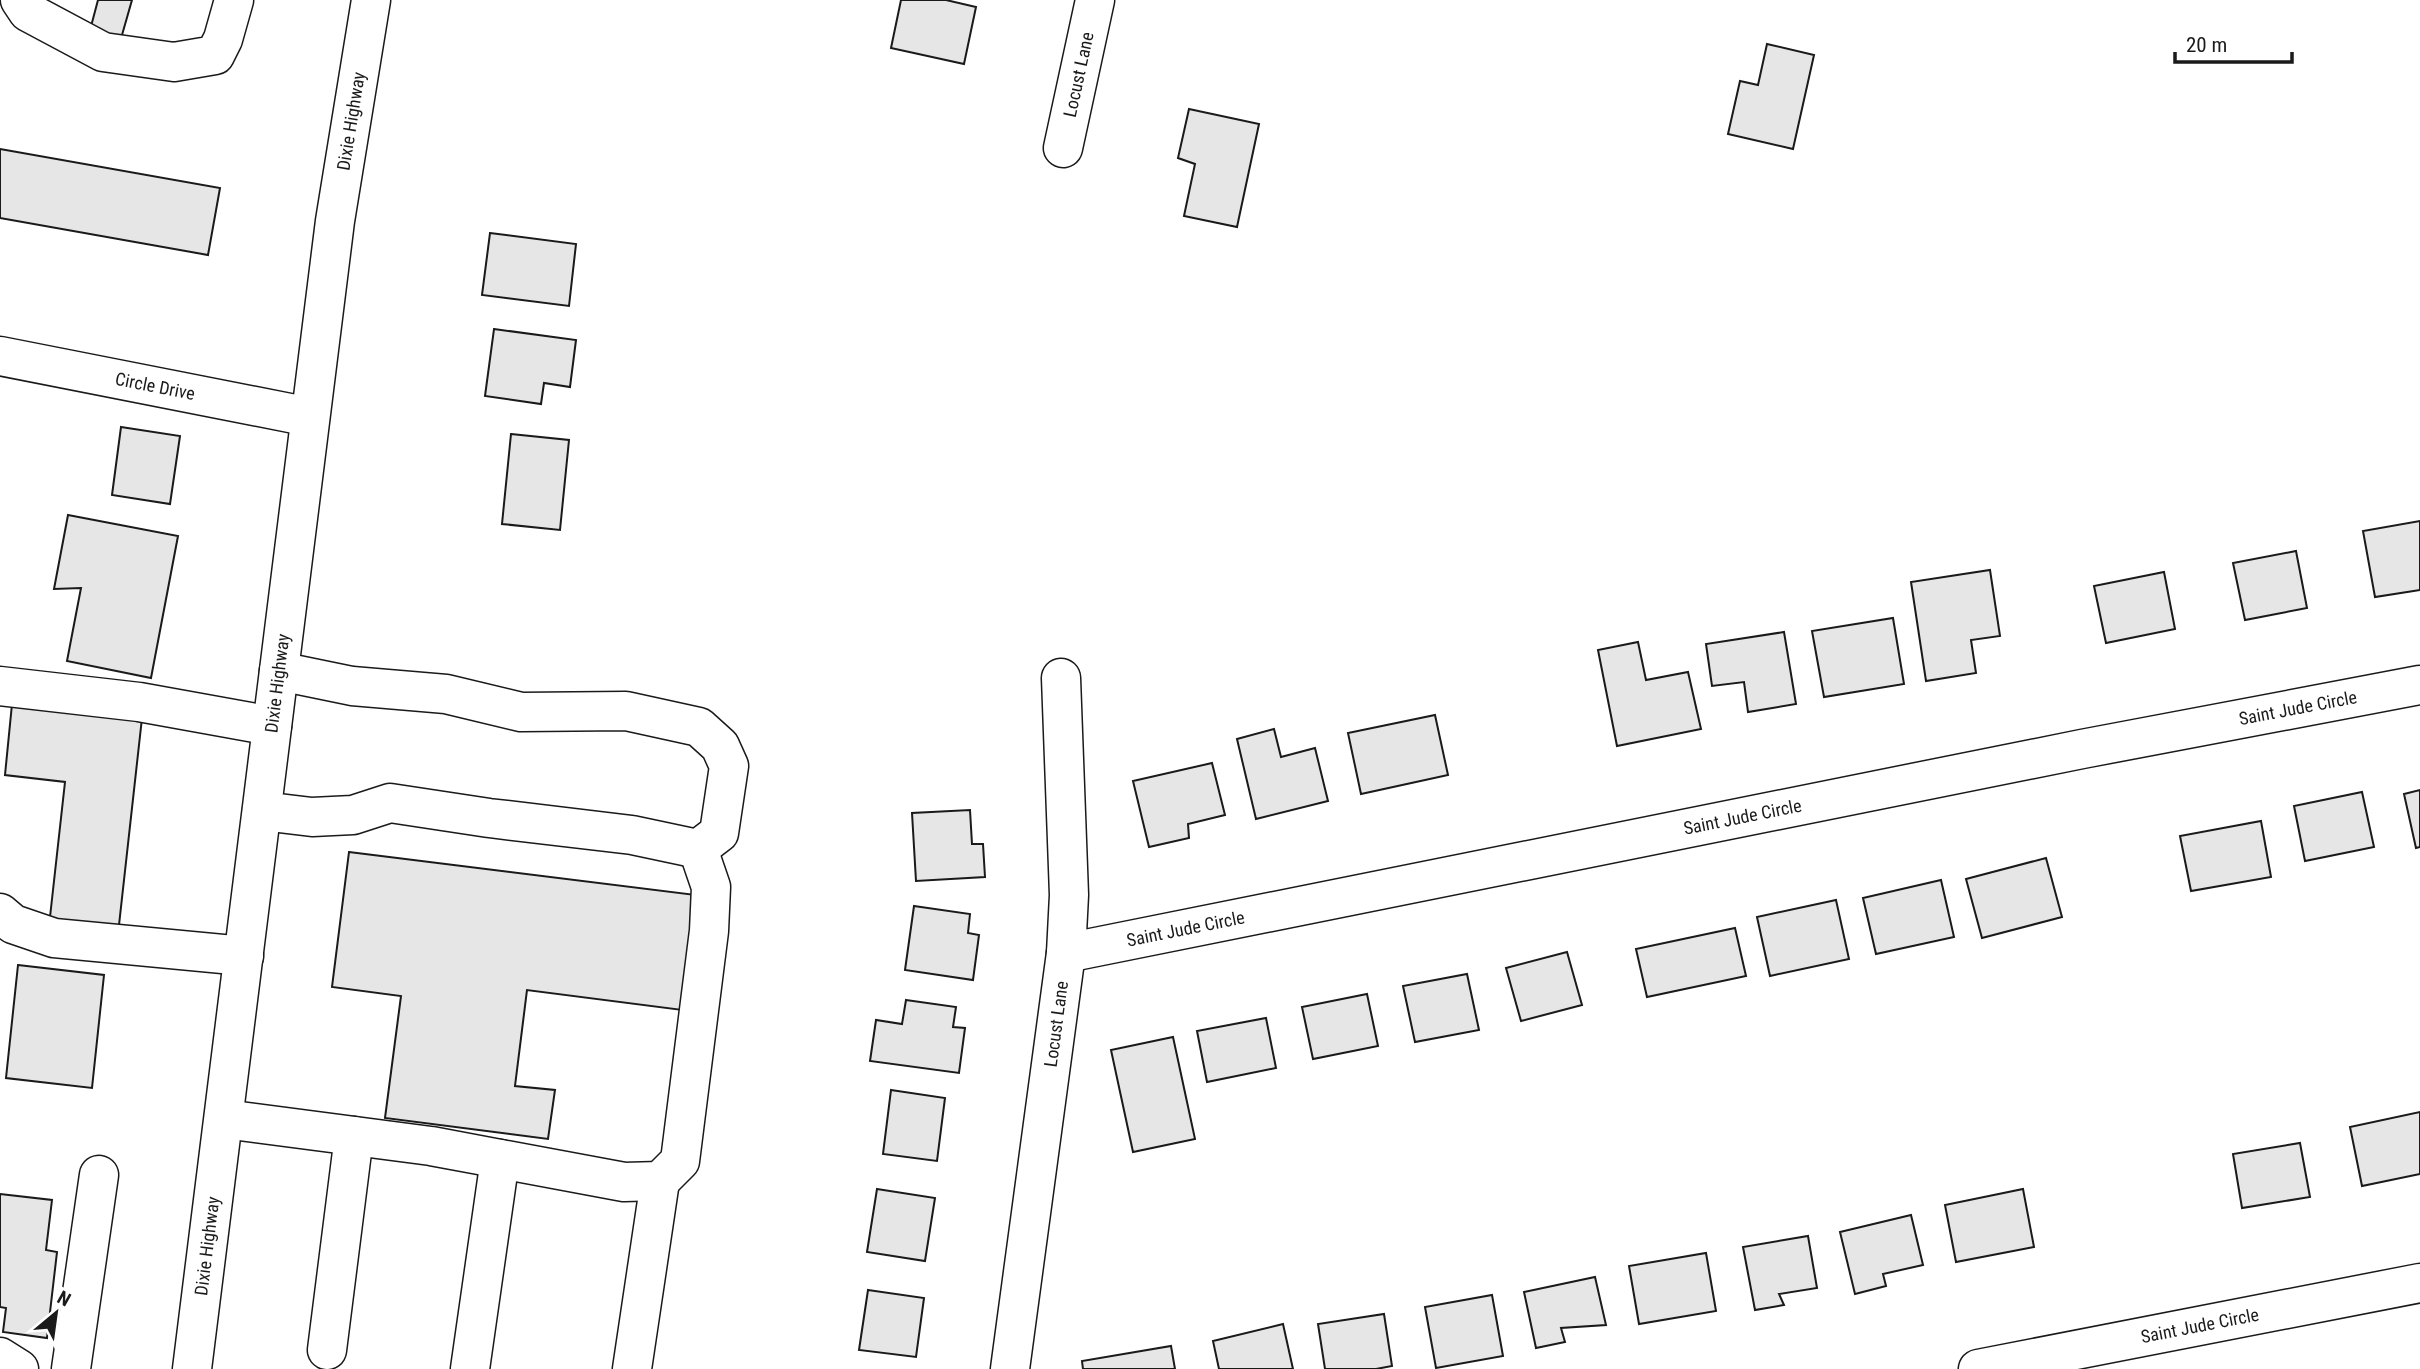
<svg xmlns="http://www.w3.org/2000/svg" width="2420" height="1369" viewBox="0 0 2420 1369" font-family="'Roboto Condensed',sans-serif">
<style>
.building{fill:#e6e6e6;stroke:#1a1a1a;stroke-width:2}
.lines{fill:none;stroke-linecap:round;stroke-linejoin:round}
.minor-casing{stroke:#1a1a1a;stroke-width:41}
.major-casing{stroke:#1a1a1a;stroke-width:41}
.minor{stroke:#fff;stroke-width:38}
.major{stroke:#fff;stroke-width:38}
.labels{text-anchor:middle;stroke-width:5;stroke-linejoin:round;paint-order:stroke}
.street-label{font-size:18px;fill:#1a1a1a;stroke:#fff}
</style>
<rect width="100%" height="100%" fill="#fff"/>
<g class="building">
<path d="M98 0H132L120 42 89 34Z"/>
<path d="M901 0H946L976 7 964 64 891 48Z"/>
<path d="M1767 44 1814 55 1793 149 1728 134 1740 81 1758 85Z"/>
<path d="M1189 109 1259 124 1237 227 1184 216 1195 164 1178 158Z"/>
<path d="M0 149 220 188 208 255 0 218Z"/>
<path d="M490 233 576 244 569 306 482 295Z"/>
<path d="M494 329 576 340 570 387 544 383 541 404 485 396Z"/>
<path d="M121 427 180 436 170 504 112 495Z"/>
<path d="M511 434 569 440 560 530 502 524Z"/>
<path d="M68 515 178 536 151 678 67 661 81 588 54 589Z"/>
<path d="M2420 521V590L2375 597 2363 531Z"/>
<path d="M2296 551 2307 608 2245 620 2233 563Z"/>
<path d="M1990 570 2000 636 1971 640 1976 673 1926 681 1911 582Z"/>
<path d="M2164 572 2175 629 2106 643 2094 586Z"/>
<path d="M1893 618 1904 684 1824 697 1812 631Z"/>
<path d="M1784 632 1796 704 1748 712 1744 682 1712 686 1706 644Z"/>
<path d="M1638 642 1646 680 1688 672 1701 729 1617 746 1598 650Z"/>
<path d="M12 704 142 718 118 934 49 926 65 782 5 775Z"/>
<path d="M1435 715 1448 775 1361 794 1348 733Z"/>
<path d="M1274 729 1281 757 1315 748 1328 801 1256 819 1237 739Z"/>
<path d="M1212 763 1225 815 1188 824 1189 838 1149 847 1133 781Z"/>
<path d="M2420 790V847L2416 848 2404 794Z"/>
<path d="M2362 792 2374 847 2305 861 2294 806Z"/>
<path d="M970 810 972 844H983L985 877 916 881 912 813Z"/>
<path d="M2261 821 2271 877 2191 891 2180 836Z"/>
<path d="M349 852 696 895 682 1010 527 990 515 1086 555 1090 548 1139 385 1118 401 996 332 987Z"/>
<path d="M2046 858 2062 917 1982 938 1966 879Z"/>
<path d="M1941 880 1954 937 1876 954 1863 898Z"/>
<path d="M1836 900 1849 959 1770 976 1757 917Z"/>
<path d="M914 906 970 914 968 933 979 935 973 980 905 970Z"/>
<path d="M1735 928 1746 976 1647 997 1636 949Z"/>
<path d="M1567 952 1582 1005 1521 1021 1506 968Z"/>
<path d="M18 965 104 975 92 1088 6 1078Z"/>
<path d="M1467 974 1479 1030 1415 1042 1403 986Z"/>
<path d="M1367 994 1378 1046 1313 1059 1302 1007Z"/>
<path d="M906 1000 956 1007 953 1027 965 1028 959 1073 870 1061 876 1020 902 1024Z"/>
<path d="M1266 1018 1276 1068 1207 1082 1197 1031Z"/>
<path d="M1173 1037 1195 1139 1133 1152 1111 1050Z"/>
<path d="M891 1090 945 1098 937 1161 883 1154Z"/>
<path d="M2420 1112V1174L2362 1186 2350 1127Z"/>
<path d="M2300 1143 2310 1197 2242 1208 2233 1154Z"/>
<path d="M877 1189 935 1198 925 1261 867 1252Z"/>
<path d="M2023 1189 2034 1247 1956 1262 1945 1205Z"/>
<path d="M0 1194 52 1200 46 1250 57 1252 47 1338 3 1332 6 1308 0 1307Z"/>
<path d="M1911 1215 1923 1265 1883 1274 1886 1286 1855 1294 1840 1232Z"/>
<path d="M1808 1236 1817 1288 1779 1294 1784 1305 1755 1310 1743 1247Z"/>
<path d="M1706 1253 1716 1311 1639 1324 1629 1266Z"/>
<path d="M1595 1277 1606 1325 1561 1328 1565 1342 1536 1348 1524 1292Z"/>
<path d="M868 1290 924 1298 916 1357 859 1350Z"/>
<path d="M1492 1295 1503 1356 1436 1368 1425 1307Z"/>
<path d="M1384 1314 1392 1366 1376 1369H1325L1318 1324Z"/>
<path d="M1283 1324 1293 1369H1219L1213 1341Z"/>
<path d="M1171 1346 1175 1369H1083L1082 1361Z"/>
</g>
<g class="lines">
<g class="minor-casing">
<g id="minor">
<path d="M20 0 28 12 103 52 174 62 215 55 223 39 234 0"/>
<path id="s1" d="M1063 148 1095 0"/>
<path id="s2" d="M0 356 310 417"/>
<path d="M0 686 139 702 272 726"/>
<path d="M262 811 312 817 353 815 390 803 489 818 632 835 698 849 719 833 729 766 720 746 699 727 626 711 521 712 446 694 352 686 279 671"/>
<path d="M0 913 13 924 54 938 244 956"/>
<path id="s3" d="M1066 953 2082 749 2420 685"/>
<path d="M224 1119 431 1146 624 1182 660 1181 680 1161 709 931 711 887 698 849"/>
<path d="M327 1350 354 1136"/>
<path d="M0 1357 19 1369"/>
<path d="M71 1369 99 1175"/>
<path d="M470 1369 500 1159"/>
<path d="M632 1369 660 1181"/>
<path id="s4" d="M1010 1369 1066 953 1069 895 1061 678"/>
<path id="s5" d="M1978 1369 2420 1283"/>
</g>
</g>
<g class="major-casing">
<g id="major">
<path id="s6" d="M192 1369 335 221 371 0"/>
</g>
</g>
<use href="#minor" class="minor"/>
<use href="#major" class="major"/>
</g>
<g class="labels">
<g class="street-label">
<text dy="6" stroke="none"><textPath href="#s1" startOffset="75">Locust Lane</textPath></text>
<text dy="6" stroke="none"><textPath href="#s6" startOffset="1258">Dixie Highway</textPath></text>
<text dy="6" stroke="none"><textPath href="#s2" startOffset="158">Circle Drive</textPath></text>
<text dy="6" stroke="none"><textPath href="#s6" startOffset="691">Dixie Highway</textPath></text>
<text dy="6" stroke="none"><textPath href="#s3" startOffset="1256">Saint Jude Circle</textPath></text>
<text dy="6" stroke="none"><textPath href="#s3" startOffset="690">Saint Jude Circle</textPath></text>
<text dy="6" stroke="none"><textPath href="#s3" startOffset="122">Saint Jude Circle</textPath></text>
<text dy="6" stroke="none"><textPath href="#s4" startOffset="348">Locust Lane</textPath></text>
<text dy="6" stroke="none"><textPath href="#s6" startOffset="124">Dixie Highway</textPath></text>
<text dy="6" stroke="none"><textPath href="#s5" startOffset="226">Saint Jude Circle</textPath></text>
</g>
</g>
<g transform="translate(56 1313) rotate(29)" stroke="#ffffff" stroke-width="5" paint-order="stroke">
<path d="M0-5L12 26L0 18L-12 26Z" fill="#1a1a1a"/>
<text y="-10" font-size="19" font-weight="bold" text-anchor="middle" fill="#1a1a1a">N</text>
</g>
<path d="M2175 52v10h117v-10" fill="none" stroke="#1a1a1a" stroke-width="3.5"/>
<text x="2186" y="52" font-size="21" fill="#1a1a1a" stroke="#ffffff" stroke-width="5" paint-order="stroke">20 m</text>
</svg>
